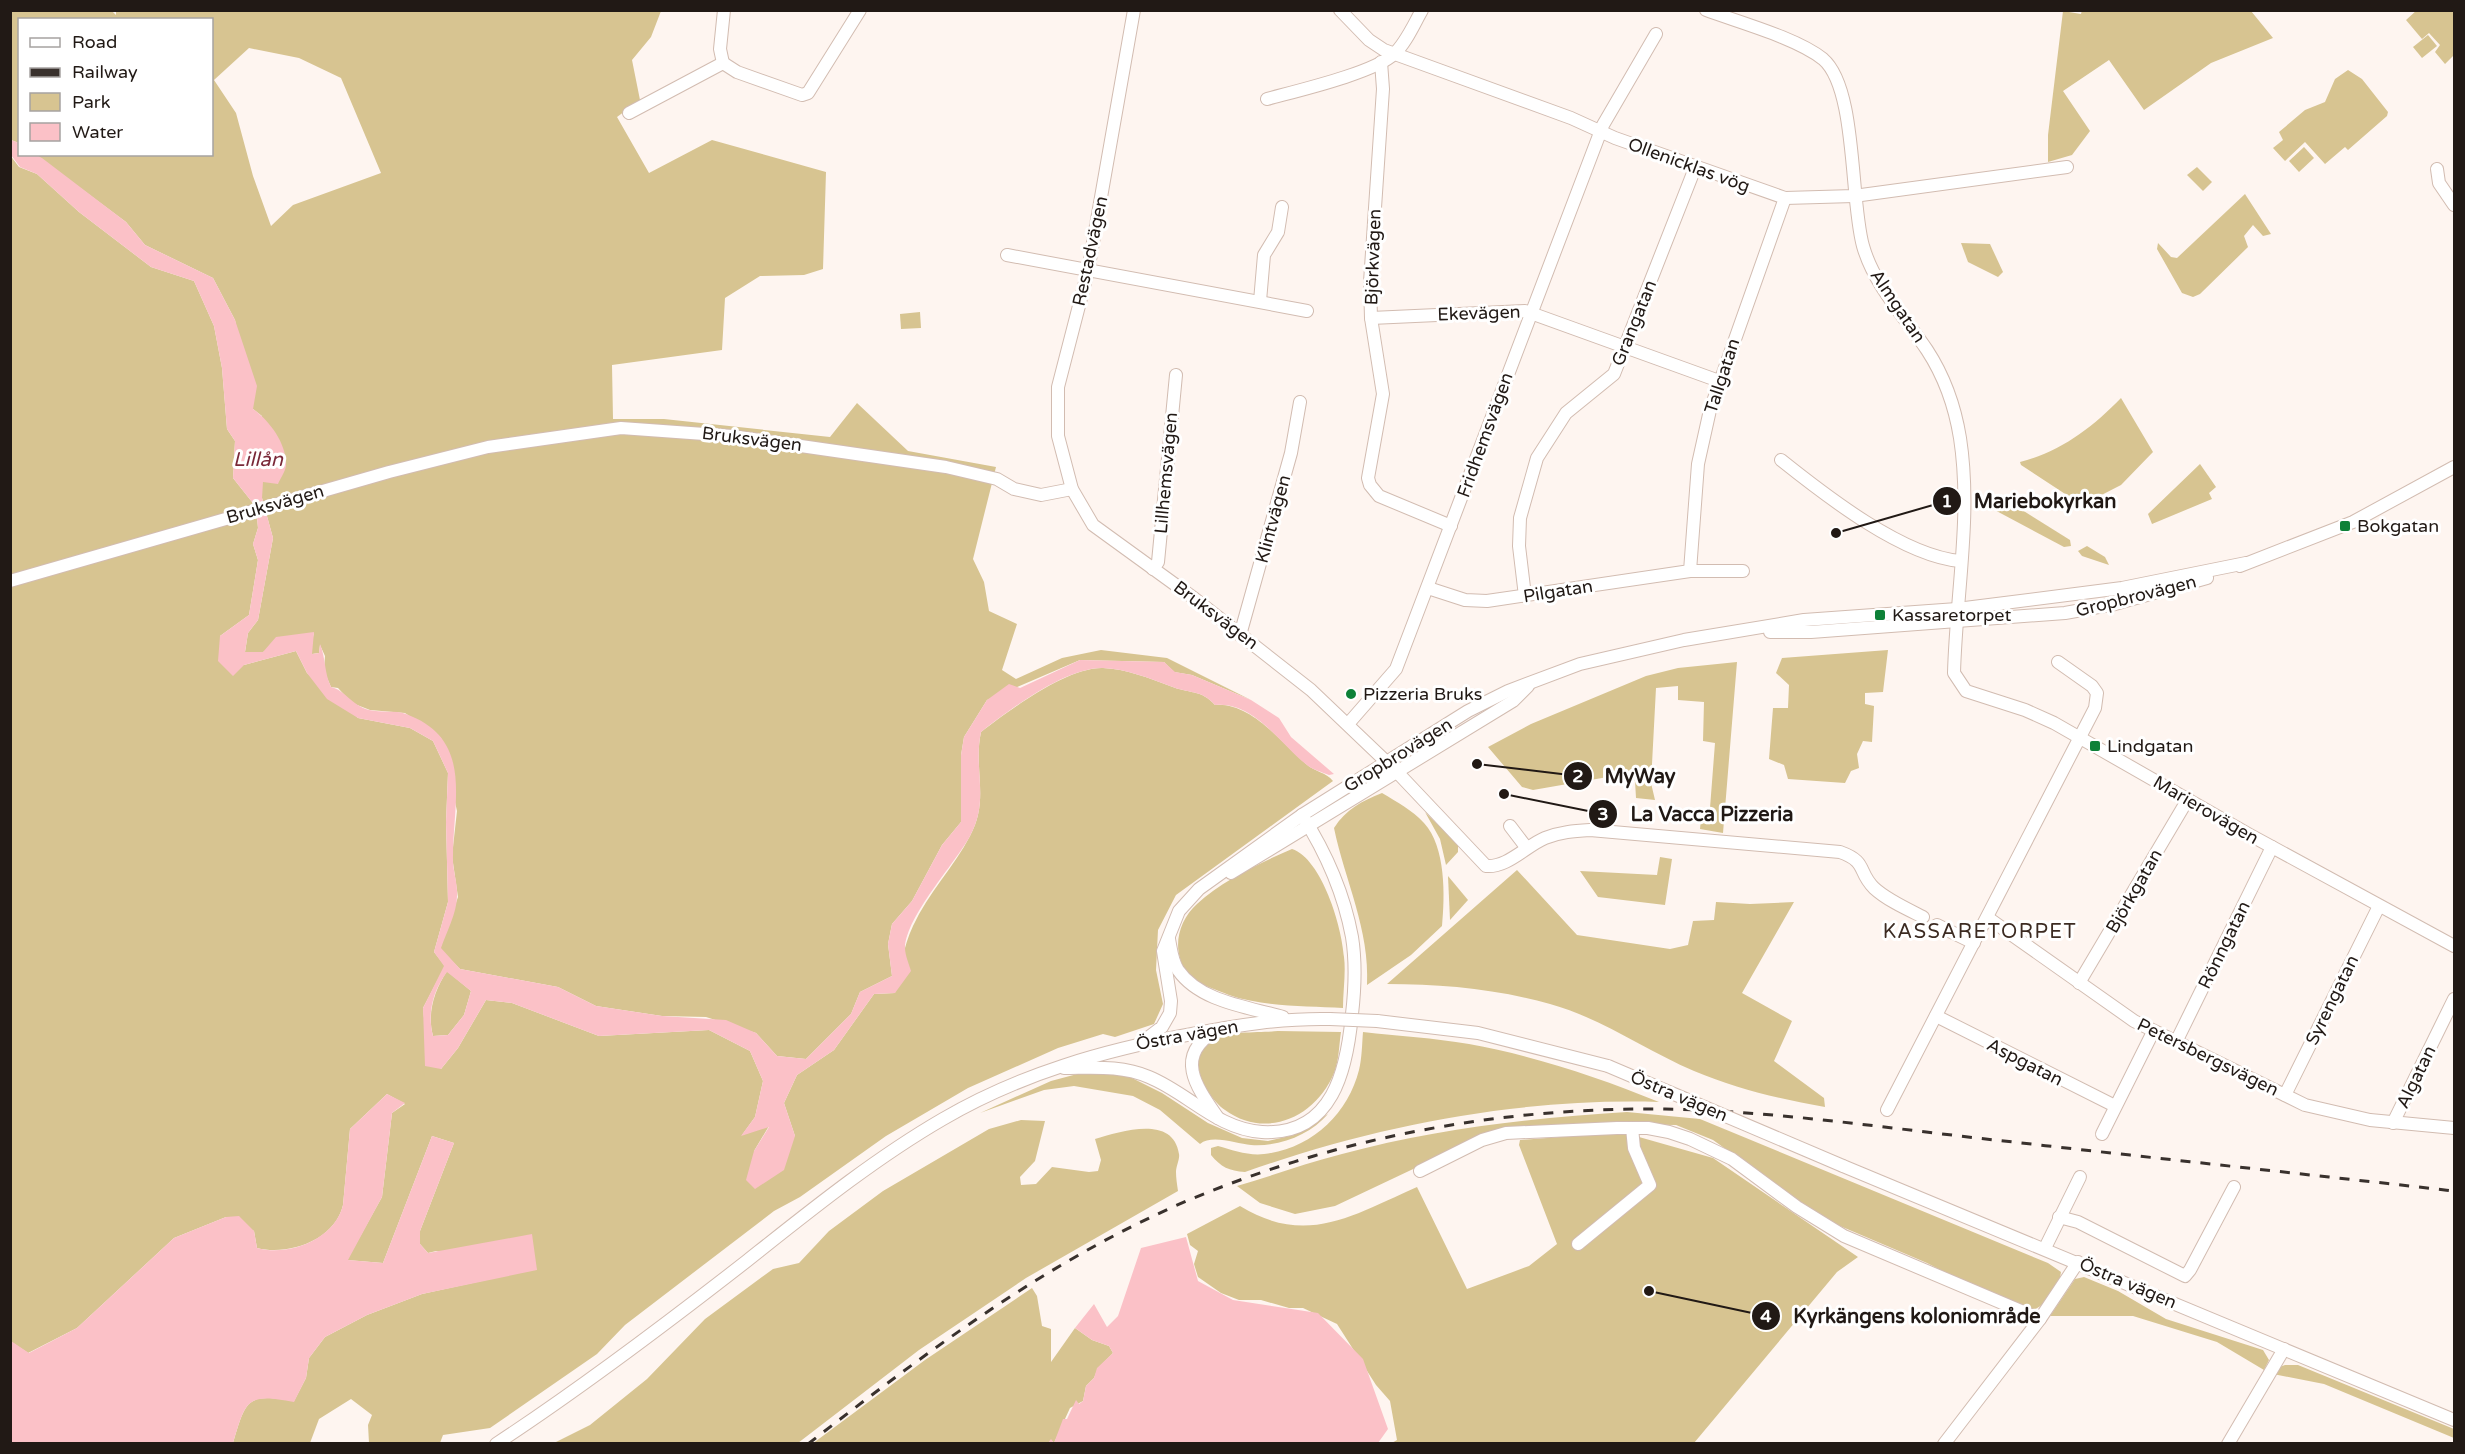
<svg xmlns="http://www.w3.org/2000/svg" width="2465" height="1454" viewBox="0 0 2465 1454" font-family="'Varela Round',sans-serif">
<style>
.green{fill:#d7c491;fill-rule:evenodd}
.water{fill:#fbc1c7;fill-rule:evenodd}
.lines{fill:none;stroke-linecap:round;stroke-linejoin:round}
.minor-casing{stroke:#d2bcb1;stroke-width:14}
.minor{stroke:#fff;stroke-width:12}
.rail{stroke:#39312d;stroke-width:3;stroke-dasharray:10 10;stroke-linecap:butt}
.minor-bridge-casing{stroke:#d2bcb1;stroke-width:14;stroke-linecap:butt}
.minor-bridge{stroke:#fff;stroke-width:12}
.poi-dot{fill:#0e8138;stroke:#fff;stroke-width:2}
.labels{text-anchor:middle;stroke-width:6;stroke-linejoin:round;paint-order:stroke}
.street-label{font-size:18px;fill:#211915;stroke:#fff}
.poi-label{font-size:18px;fill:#211915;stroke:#fff;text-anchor:start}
.water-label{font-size:20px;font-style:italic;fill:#7a2939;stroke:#fff}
.neighbourhood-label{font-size:20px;letter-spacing:1.5px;fill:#3c2b22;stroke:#fff}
.leader{fill:none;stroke:#211915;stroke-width:2}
.callout-dot{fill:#211915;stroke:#fff;stroke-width:2}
.mark-label{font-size:18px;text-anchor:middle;font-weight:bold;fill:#fff}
.callout-label{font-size:20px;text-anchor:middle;font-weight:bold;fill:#211915;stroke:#fff;stroke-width:6;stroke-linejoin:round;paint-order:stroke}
</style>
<rect width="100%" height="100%" fill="#fef5f0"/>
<g class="green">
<path d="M111 10 116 15V10L661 11 651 37 632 60 640 100 617 117 649 173 712 140 826 172 823 269 804 275 760 276 725 298 722 350 612 365 613 419H664L830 437 857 403 908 451 996 467 973 559 984 582 989 611 1017 624 1002 670 1016 679 1062 658 1101 650 1167 658 1251 700 1192 675 1174 672 1164 662 1080 660 987 700 964 737 961 755V822L942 845 912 901 892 924 888 944 892 976 860 992 851 1014 806 1059 777 1056 756 1033 706 1017 662 1016 596 1006 558 987 460 969 440 949 458 897 452 856 457 811 441 738 405 713 370 710 352 703 338 688 331 687 324 671 325 656 320 645 319 653 312 654 310 649 314 633 263 652H245L248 633 258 620 273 538 262 498V416L253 409 235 320 213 278 145 245 126 222 36 155 212 154V20H20L19 143 11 140V11ZM249 48 299 58 341 78 381 173 293 205 271 226 253 176 236 113 214 80Z"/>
<path d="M2082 10 2251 11 2273 38 2211 63 2144 110 2109 60 2063 91 2090 131 2072 155 2048 162V135L2063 11 2081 14Z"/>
<path d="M2417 10 2454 11V55L2445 64 2435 52 2440 45 2429 33 2422 39 2406 20Z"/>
<path d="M2428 35 2437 46 2422 58 2413 47Z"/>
<path d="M2348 70 2362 79 2388 112 2387 116 2348 150 2345 147 2325 164 2305 142 2285 161 2273 148 2283 140 2279 132 2305 110 2325 102 2335 79Z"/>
<path d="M2304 147 2314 158 2299 172 2289 161Z"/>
<path d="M10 155 19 167 37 174 79 212 151 267 194 281 214 326 222 368 227 429 235 441 233 478 256 507 258 528 253 544 258 560 249 615 220 636 244 665 296 651 307 673 358 718 410 728 433 741 448 773 446 822 448 902 434 952 445 966 423 1008 426 1037 441 1069 458 1048 486 1000 512 1003 599 1036 709 1030 750 1051 763 1081 755 1117 742 1135 769 1126 754 1151 795 1136 784 1103 797 1075 834 1050 874 994 895 993C900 971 903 947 913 926 928 893 954 867 970 836 990 800 973 769 981 732 1010 710 1067 667 1103 668 1126 669 1149 678 1170 686 1189 694 1201 689 1215 705 1251 702 1282 743 1306 764 1315 772 1326 772 1333 781L1176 895 1158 930 1156 970 1163 1004 1154 1024 1115 1037 1103 1034 1058 1048 968 1088 886 1136 800 1197 774 1211 625 1325 597 1354 490 1428 443 1435 440 1443H369L368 1425 372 1415 351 1399 319 1419 310 1443H233C246 1400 246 1393 294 1401L306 1378 309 1358 325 1337 367 1315 422 1294 537 1269 436 1251 428 1253 420 1244V1231L454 1143 432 1136 383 1263 347 1260 382 1197 392 1113 405 1104 387 1094 350 1129 343 1205C335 1240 289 1256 257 1248L254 1231 226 1217 174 1238 77 1328 28 1353 10 1341Z"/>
<path d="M2197 167 2212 182 2203 191 2187 175Z"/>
<path d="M2245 194 2271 234 2263 236 2253 225 2244 236 2248 247 2200 294 2193 297 2182 293 2157 249 2158 243 2171 257 2177 258Z"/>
<path d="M1961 243 1990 244 2003 272 1998 277 1968 262Z"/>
<path d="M920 312 921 328 901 329 900 314Z"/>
<path d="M2121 398 2153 452 2121 485 2082 505 2021 465 2020 462C2060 452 2092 428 2121 398Z"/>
<path d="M2200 464 2216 487 2209 493 2212 499 2152 524 2148 514Z"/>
<path d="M1990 498H2003L2070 540 2071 546 2064 547 1989 507Z"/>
<path d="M2087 546 2105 557 2109 565 2082 556 2078 551Z"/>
<path d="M1888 650 1883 692 1865 693V704L1874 706 1872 742 1863 741 1857 754 1859 768 1851 771 1845 783 1788 779 1784 765 1769 759 1773 708H1788L1789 685 1776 673 1782 658Z"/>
<path d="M1737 662 1723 833 1700 829 1702 808H1710L1715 743 1703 741 1704 702 1678 700V686L1656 688 1651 783 1655 800 1636 798 1635 781 1625 774 1533 790 1522 787 1488 747 1531 724 1646 676 1678 668Z"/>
<path d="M1382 793C1397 802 1412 810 1424 823 1446 847 1445 896 1442 926L1411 955 1367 985C1370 930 1345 881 1334 828 1346 809 1362 801 1382 793Z"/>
<path d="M1425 812 1458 844V852L1446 865 1440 839Z"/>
<path d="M1292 849C1322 859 1342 927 1344 957 1346 973 1343 991 1343 1008 1306 1006 1264 1007 1229 995 1217 990 1197 984 1188 974 1171 952 1177 922 1197 904 1223 880 1260 863 1292 849Z"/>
<path d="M1660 857 1672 859 1665 905 1598 897 1580 871 1657 875Z"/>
<path d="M1517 870 1577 935 1670 949 1688 945 1693 921 1714 920 1716 902 1750 904 1794 902 1742 993 1792 1021 1774 1061 1824 1098 1825 1107C1779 1099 1737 1089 1694 1071 1645 1050 1601 1018 1550 1004 1497 989 1442 984 1387 984Z"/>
<path d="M1448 876 1468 900 1450 920Z"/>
<path d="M447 971 471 991 464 1015 448 1035 433 1036C427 1013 434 991 447 971Z"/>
<path d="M1278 1031 1341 1032C1339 1045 1339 1061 1334 1073 1316 1117 1266 1140 1225 1110 1205 1096 1182 1052 1214 1038 1229 1031 1261 1033 1278 1031Z"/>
<path d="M1363 1032C1398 1036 1434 1038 1469 1044 1535 1056 1598 1077 1659 1102 1519 1098 1377 1125 1245 1172 1229 1171 1221 1167 1211 1155V1148L1218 1146C1232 1150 1249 1156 1264 1154 1311 1149 1348 1114 1359 1070 1362 1058 1362 1044 1363 1032Z"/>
<path d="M1081 1073 1124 1074 1162 1093 1208 1123 1242 1138 1268 1141 1294 1135 1328 1114C1310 1135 1279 1147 1251 1145 1237 1144 1212 1134 1200 1144L1160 1110 1133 1096 1074 1086 1044 1090 980 1113 1051 1081Z"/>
<path d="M1627 1112 1700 1119 2048 1263 2061 1272C2059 1290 2050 1301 2034 1310L1968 1284 1927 1263 1826 1220 1713 1140 1676 1125 1603 1124 1485 1135 1335 1206 1295 1214 1260 1203 1237 1186C1272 1176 1306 1163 1342 1154 1435 1129 1531 1118 1627 1112Z"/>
<path d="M1021 1120 1045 1121 1035 1161 1020 1177 1021 1185 1036 1184 1052 1167 1089 1172 1098 1171 1101 1160 1095 1139C1120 1132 1173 1114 1179 1154 1180 1159 1176 1166 1176 1172 1176 1178 1177 1184 1178 1191L1026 1278 919 1350 798 1443H554L590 1425 647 1379 705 1319 773 1269 799 1263 829 1231 883 1191 989 1129Z"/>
<path d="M1626 1132 1630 1143 1639 1137 1713 1158 1858 1257 1837 1272 1694 1443 1390 1444 1397 1440 1390 1401 1376 1385 1337 1324 1303 1308H1289L1261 1300H1239L1221 1293 1198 1277 1194 1264 1198 1251 1190 1245 1187 1234 1240 1206C1307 1247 1353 1215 1417 1187L1467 1289 1529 1266 1557 1244 1519 1145 1520 1140Z"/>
<path d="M2084 1277 2118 1291 2166 1319 2263 1350 2269 1360 2264 1370 2217 1342 2133 1316H2050L2075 1279Z"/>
<path d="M1032 1288 1037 1296 1042 1326 1051 1329V1362L1075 1328 1092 1340 1109 1346 1113 1353 1098 1368 1094 1378 1086 1386 1083 1401 1070 1408 1054 1443 1051 1440 1048 1444H812L925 1360Z"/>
<path d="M2285 1365H2298L2454 1429V1438L2324 1384 2273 1374 2277 1368Z"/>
</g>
<g class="water">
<path d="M11 140 19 143 20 154 36 155 42 158 126 222 145 245 213 278 235 320 257 386 253 409C270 421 287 444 286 466 285 472 280 479 278 484L263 482 262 498 273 538 258 620 248 633 245 652H263L276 637 314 632 312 654 319 653 320 644C326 659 324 672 331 687 345 690 351 705 369 710 381 713 395 710 406 714 474 739 453 800 453 856 452 869 458 883 457 896 457 913 446 933 441 948L460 969 558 987 596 1006 662 1016 726 1020 756 1033 777 1056 806 1059 851 1014 860 992 892 976 888 944 892 924 912 901 942 845 961 822V755L964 737 987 700 1009 684 1020 688 1080 660 1164 662 1175 672 1192 675 1251 700 1279 718 1291 737 1334 774 1329 775C1322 772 1313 770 1307 765 1280 744 1254 701 1215 705 1201 689 1189 694 1170 686 1149 678 1126 669 1103 668 1066 667 1009 710 981 732 973 769 990 800 970 836 955 864 906 916 905 948 905 955 909 964 911 971L895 993 874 994 834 1050 797 1075 784 1103 795 1136 784 1170 755 1189 746 1180 754 1151 769 1127 741 1136 755 1117 763 1081 750 1051 709 1030 599 1036 512 1003 486 1000 458 1048 441 1069 425 1066 423 1008 444 966 434 952 448 902 446 822 448 773 433 741 410 728 358 718 327 699 307 673 296 651 244 665 233 676 218 661 220 636 249 615 258 560 253 544 258 528 256 507 233 478 235 441 227 429 222 368 214 326 194 281 151 267 79 212 37 174 20 167 11 155ZM447 972 471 991 464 1015 448 1035 433 1036C427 1013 433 991 447 972Z"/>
<path d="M387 1094 405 1103 392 1113 382 1197 348 1260 383 1263 432 1136 454 1143 420 1231V1244L428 1253 532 1234 537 1270 422 1294 367 1315 325 1337 309 1358 306 1378 294 1402C246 1393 246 1400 233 1443H11V1341L29 1353 77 1328 174 1238 226 1217 239 1216 254 1231 257 1248C289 1257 335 1239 343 1205L350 1129Z"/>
<path d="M1186 1237 1198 1281 1233 1300 1318 1313 1363 1359 1388 1429 1378 1443H1048L1051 1439 1054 1443 1063 1419H1067L1076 1400 1079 1404 1083 1401 1086 1386 1094 1378 1097 1368 1113 1353 1109 1346 1092 1340 1075 1328 1094 1304 1107 1327 1118 1316 1141 1248Z"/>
</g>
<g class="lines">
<g class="minor-casing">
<g id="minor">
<path d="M1134 10 1088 271 1058 387V436L1072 489 1093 525 1195 599 1311 690 1397 772 1486 866C1507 868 1526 846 1545 838 1560 832 1574 831 1590 830L1840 852C1868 862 1857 871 1874 888 1887 900 1907 909 1923 917"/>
<path d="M1340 10 1369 40 1384 50 1571 118 1615 138 1785 198 1854 196 2067 167"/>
<path d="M1706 10C1738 22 1797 38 1823 59 1857 88 1850 200 1863 246 1874 285 1904 316 1927 350 1944 376 1955 407 1960 438 1972 515 1956 595 1954 673L1966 691 2025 710 2054 723 2250 835 2454 946"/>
<path d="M1381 62 1383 89 1370 282 1371 318 1383 394 1368 478 1370 485 1379 496 1451 526"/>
<path d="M723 63 737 72 802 95 808 93 860 10"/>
<path d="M723 63 720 49 724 10"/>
<path d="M1267 99C1296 91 1374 73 1394 54 1406 43 1414 24 1422 10"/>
<path d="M629 113 723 63"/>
<path d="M2437 169 2439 183 2454 205"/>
<path d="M1007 255 1307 311"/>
<path d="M1260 301 1264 255 1278 232 1282 207"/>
<path d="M1371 318 1525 311 1719 381"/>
<path d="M1781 460C1826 496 1903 556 1960 561"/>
<path d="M2240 566 2353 522 2454 467"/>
<path d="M1153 569 1158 562 1176 375"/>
<path d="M1690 571H1743"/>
<path d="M10 581 389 472 488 447 621 428 732 436 946 467 997 479 1014 489 1041 495 1072 489"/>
<path d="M1428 588 1465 600 1487 601 1690 571 1698 464 1710 410 1785 198"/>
<path d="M1525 596 1519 546 1520 518 1537 458 1566 413 1614 374 1695 168"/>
<path d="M1770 632H1811L2065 613 2115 604 2207 578"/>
<path d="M1240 635 1291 453 1300 402"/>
<path d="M1348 724 1396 669 1603 125 1656 34"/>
<path d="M1510 826 1526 847"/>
<path d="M1231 873 1513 701 1528 686"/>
<path d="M1988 918 2134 1021 2305 1105 2370 1120 2454 1128"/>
<path d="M1937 925 1974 943"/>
<path d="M1169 939C1171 949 1172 961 1178 970 1200 1002 1249 1007 1283 1017"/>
<path d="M2079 983 2188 799"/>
<path d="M1936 1016 2115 1106"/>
<path d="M1377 1021 1478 1033 1608 1066"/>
<path d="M1214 1032C1173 1057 1198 1089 1218 1118"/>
<path d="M2176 1042 2272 847"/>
<path d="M1141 1043 1162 1027 1170 1013 1171 1001 1163 951 1179 911 1199 889 1302 815 1468 711 1508 691 1580 664 1684 640 1804 620 1957 609 2122 588 2246 563"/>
<path d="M1064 1068C1093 1068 1121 1065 1149 1077 1188 1093 1217 1129 1262 1132 1333 1136 1347 1069 1352 1014 1355 988 1356 962 1352 937 1344 894 1325 851 1302 815"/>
<path d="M2285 1095 2379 906"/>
<path d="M1887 1110 2095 708 2097 693 2092 686 2058 662"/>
<path d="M2393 1123 2454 999"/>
<path d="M2102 1134 2153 1032"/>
<path d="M1843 1166 2454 1420"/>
<path d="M1420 1171 1482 1140 1506 1133 1617 1128H1648L1669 1132 1690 1139 1732 1159 1797 1207 1844 1236 2040 1319"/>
<path d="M2059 1217 2078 1222 2185 1276 2190 1270 2234 1187"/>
<path d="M1578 1244 1650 1185 1634 1148 1632 1128"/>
<path d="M2045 1248 2080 1177"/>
<path d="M496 1444C583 1387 666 1324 748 1260 811 1210 874 1159 943 1119 1020 1074 1104 1050 1192 1034 1238 1025 1283 1018 1330 1019"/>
<path d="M1944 1444 2040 1319 2078 1262"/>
<path d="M2228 1444 2284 1349"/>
</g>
</g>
<use href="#minor" class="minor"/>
<path class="rail" d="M808 1444C928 1351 1048 1260 1189 1200 1339 1137 1502 1107 1665 1109 1778 1111 1892 1129 2004 1141 2154 1158 2304 1174 2454 1191"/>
<g class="minor-bridge-casing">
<g id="minor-bridge">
<path d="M1330 1019 1377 1021"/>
<path d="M1608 1066 1843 1166"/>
</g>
</g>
<use href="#minor-bridge" class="minor-bridge"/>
</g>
<g class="poi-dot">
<rect x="2339" y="520" width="12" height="12" rx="3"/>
<rect x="1874" y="609" width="12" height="12" rx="3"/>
<circle cx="1351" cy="694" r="6"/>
<rect x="2089" y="740" width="12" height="12" rx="3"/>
</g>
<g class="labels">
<g class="street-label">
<text transform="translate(1689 165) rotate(20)" y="6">Ollenicklas vög</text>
<text transform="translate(1090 251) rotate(-78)" y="6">Restadvägen</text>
<text transform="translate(1373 257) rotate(-88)" y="6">Björkvägen</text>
<text transform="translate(1898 306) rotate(56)" y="6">Almgatan</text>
<text transform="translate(1479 313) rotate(-2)" y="6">Ekevägen</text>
<text transform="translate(1634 323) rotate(-68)" y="6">Grangatan</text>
<text transform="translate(1722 376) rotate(-72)" y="6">Tallgatan</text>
<text transform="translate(1485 435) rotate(-70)" y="6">Fridhemsvägen</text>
<text transform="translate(752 439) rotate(7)" y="6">Bruksvägen</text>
<text transform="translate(1166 473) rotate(-85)" y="6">Lillhemsvägen</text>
<text transform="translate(275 504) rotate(-16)" y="6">Bruksvägen</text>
<text transform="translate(1273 519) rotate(-75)" y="6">Klintvägen</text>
<text transform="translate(1558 591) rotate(-9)" y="6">Pilgatan</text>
<text transform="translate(2136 596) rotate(-14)" y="6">Gropbrovägen</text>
<text transform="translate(1216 615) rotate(37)" y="6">Bruksvägen</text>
<text transform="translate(1398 755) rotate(-32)" y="6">Gropbrovägen</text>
<text transform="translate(2206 810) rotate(30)" y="6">Marierovägen</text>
<text transform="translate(2134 891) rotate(-60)" y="6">Björkgatan</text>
<text transform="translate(2224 945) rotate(-64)" y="6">Rönngatan</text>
<text transform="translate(2332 1000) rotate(-64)" y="6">Syrengatan</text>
<text transform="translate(1187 1035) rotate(-10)" y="6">Östra vägen</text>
<text transform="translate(2208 1057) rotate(26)" y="6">Petersbergsvägen</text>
<text transform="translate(2025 1062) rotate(27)" y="6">Aspgatan</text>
<text transform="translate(2416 1077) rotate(-64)" y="6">Algatan</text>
<text transform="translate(1679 1096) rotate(23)" y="6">Östra vägen</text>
<text transform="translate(2128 1283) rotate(23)" y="6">Östra vägen</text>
</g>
<g class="poi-label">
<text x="2357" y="532">Bokgatan</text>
<text x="1892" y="621">Kassaretorpet</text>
<text x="1363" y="700">Pizzeria Bruks</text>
<text x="2107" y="752">Lindgatan</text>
</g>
<g class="water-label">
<text x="258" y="466">Lillån</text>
</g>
<g class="neighbourhood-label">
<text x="1980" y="938">KASSARETORPET</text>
</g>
</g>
<path class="leader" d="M1836 533L1947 501M1477 764L1578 776M1504 794L1603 814M1649 1291L1766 1316"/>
<g class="callout-dot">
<circle cx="1836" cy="533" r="6"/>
<circle cx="1477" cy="764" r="6"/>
<circle cx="1504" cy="794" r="6"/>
<circle cx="1649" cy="1291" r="6"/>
<circle cx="1947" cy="501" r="15"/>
<circle cx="1578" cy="776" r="15"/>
<circle cx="1603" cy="814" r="15"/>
<circle cx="1766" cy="1316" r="15"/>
</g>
<g class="mark-label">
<text x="1947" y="507">1</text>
<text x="1578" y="782">2</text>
<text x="1603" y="820">3</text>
<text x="1766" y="1322">4</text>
</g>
<g class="callout-label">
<text x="2045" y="508">Mariebokyrkan</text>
<text x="1640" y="783">MyWay</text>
<text x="1712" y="821">La Vacca Pizzeria</text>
<text x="1917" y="1323">Kyrkängens koloniområde</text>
</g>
<rect width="2465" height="1454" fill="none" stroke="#211915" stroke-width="24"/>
<rect x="18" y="18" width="195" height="138" fill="#ffffff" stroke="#a6a3a1" stroke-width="1.5"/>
<rect x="30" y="38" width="30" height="9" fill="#ffffff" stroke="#a6a3a1" stroke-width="1.5"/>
<text x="72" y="48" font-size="18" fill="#211915">Road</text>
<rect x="30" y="68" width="30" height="9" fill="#39312d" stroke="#a6a3a1" stroke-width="1.5"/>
<text x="72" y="78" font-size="18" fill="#211915">Railway</text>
<rect x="30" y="93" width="30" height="18" fill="#d7c491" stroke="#a6a3a1" stroke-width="1.5"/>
<text x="72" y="108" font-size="18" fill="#211915">Park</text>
<rect x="30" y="123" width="30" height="18" fill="#fbc1c7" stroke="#a6a3a1" stroke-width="1.5"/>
<text x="72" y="138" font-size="18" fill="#211915">Water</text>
</svg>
